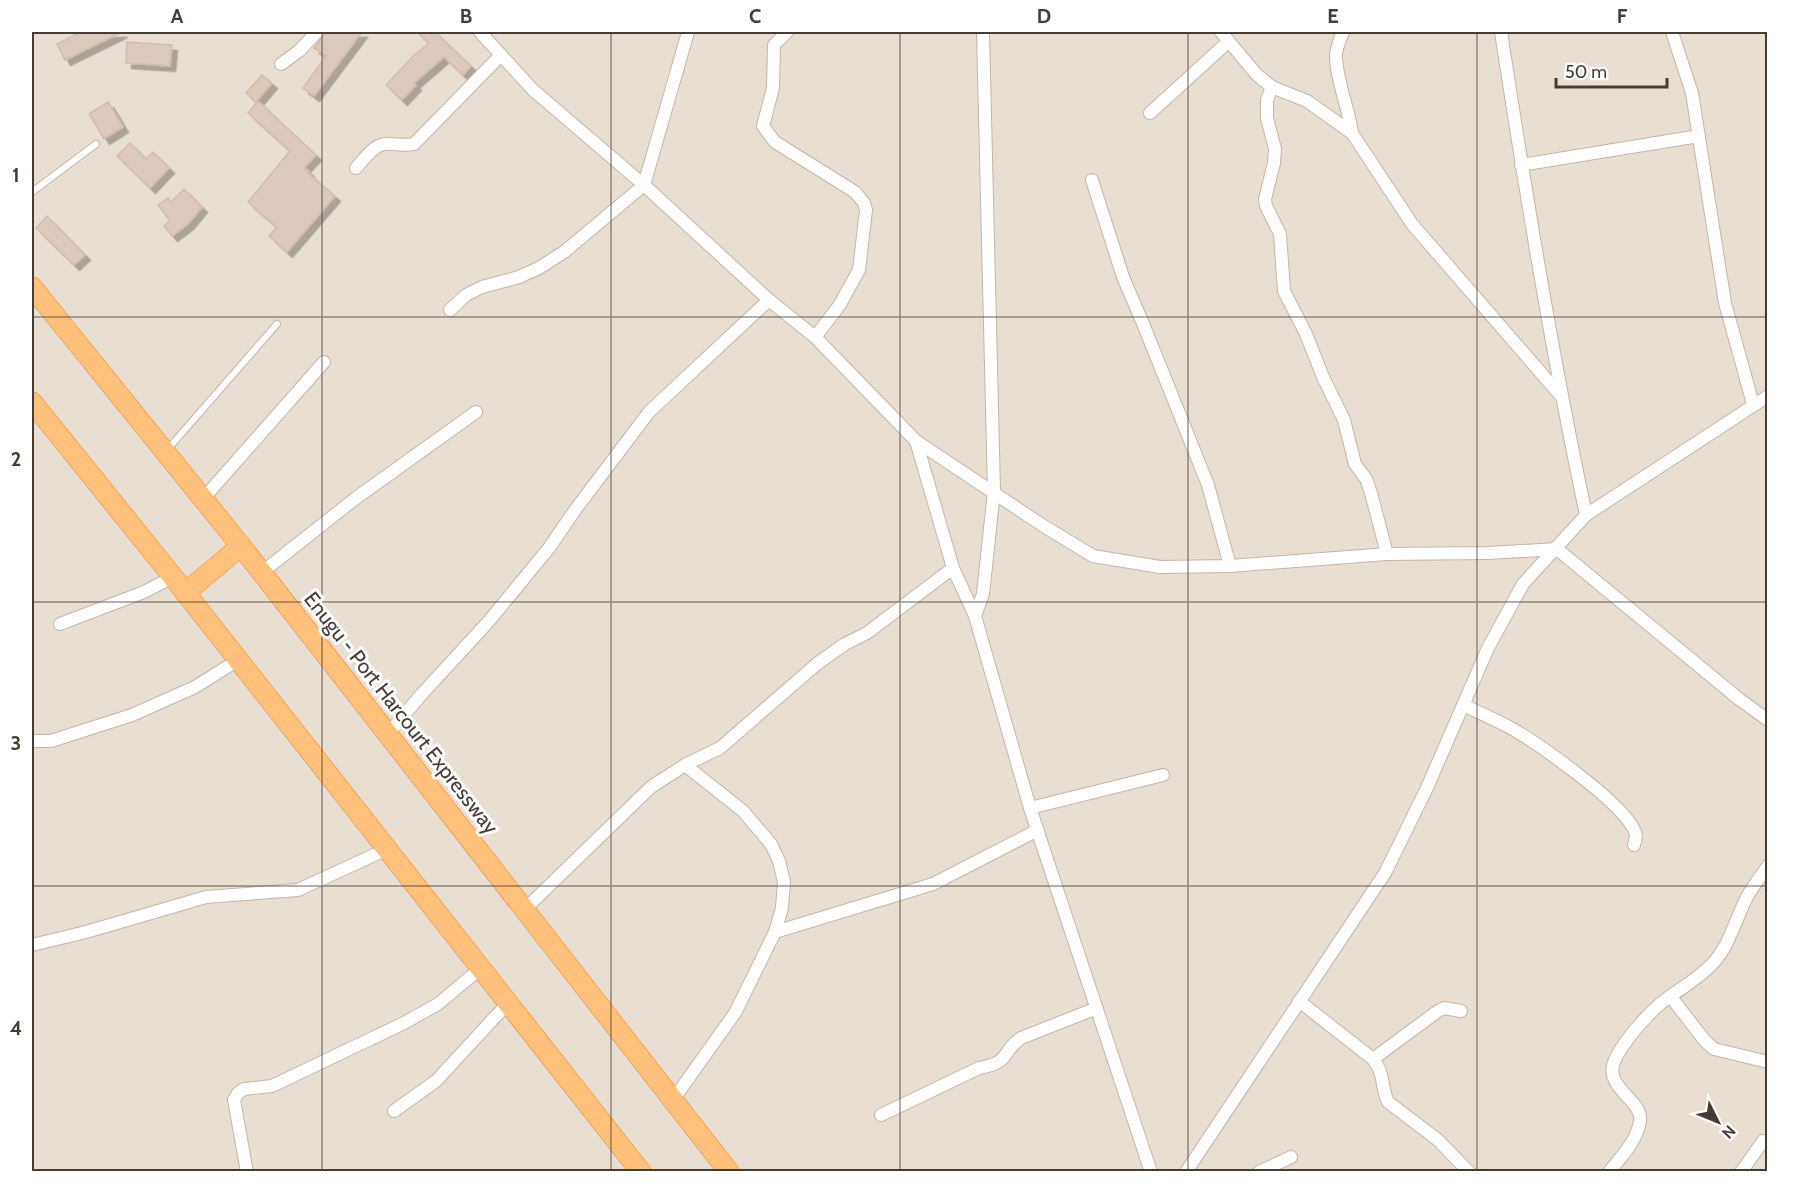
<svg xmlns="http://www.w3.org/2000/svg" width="1799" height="1203" viewBox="0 0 1799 1203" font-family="Cabin,sans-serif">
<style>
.residential{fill:#e9ded2}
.building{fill:#dac9bc;stroke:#d2bdab;stroke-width:1.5;filter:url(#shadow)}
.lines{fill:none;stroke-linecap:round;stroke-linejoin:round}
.service-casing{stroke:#c3b6a9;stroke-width:8}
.minor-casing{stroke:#c3b6a9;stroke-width:14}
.trunk-casing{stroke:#ed8226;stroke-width:21}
.service{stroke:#fff;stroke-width:6}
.minor{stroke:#fff;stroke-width:12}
.trunk{stroke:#ffc07c;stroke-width:20}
.grid{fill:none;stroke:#473c34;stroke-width:1.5;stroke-opacity:0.55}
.labels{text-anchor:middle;stroke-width:6;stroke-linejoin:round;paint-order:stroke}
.street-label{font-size:21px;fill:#473c34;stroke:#fff}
.neatline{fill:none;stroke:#473c34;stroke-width:2}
.grid-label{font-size:20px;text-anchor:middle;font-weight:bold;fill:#473c34}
</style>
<defs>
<filter id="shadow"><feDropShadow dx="5.5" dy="5.5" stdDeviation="0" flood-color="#0004"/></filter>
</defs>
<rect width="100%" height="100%" fill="#f4ede5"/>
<rect class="residential" x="32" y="32" width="1735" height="1139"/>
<g class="building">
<path d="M81 32H122L65 60 57 44Z"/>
<path d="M326 32H362L314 96 303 88 326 56 314 48Z"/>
<path d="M417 32H435L471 66 463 75 444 57 414 83 416 85 402 100 386 85 413 56 429 43Z"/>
<path d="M127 42 172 45 170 66 126 63Z"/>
<path d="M262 75 272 83 256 102 246 93Z"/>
<path d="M258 101 316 155 304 168 309 171 308 173 335 196 287 252 269 236 277 227 248 202 290 151 248 113Z"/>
<path d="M108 102 123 127 104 139 89 114Z"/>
<path d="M130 143 146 159 153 152 169 168 150 188 117 156Z"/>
<path d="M184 189 202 207 188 224 172 236 164 226 170 221 158 205 168 198 171 202Z"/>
<path d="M47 216 85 255 74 265 36 228Z"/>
</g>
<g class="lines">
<g class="service-casing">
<g id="service">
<path d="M32 192 96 144"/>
<path d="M168 449 277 324"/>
</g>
</g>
<g class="minor-casing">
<g id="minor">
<path d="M480 32 533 90 644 185 769 300 815 337 916 441 1042 525 1093 556 1160 567 1230 566 1387 554 1488 553 1557 549 1739 699 1768 720"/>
<path d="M787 32 774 45 773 88 763 126 775 142 855 192 864 203 866 210 859 270 839 306 815 337"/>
<path d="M1221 32 1257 75 1272 87 1307 101 1352 133 1412 224 1561 396"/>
<path d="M1343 32C1340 39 1337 47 1336 54 1335 76 1349 109 1352 133"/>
<path d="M1501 32C1526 194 1552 355 1586 515"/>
<path d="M1672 32 1692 93 1725 303 1753 404"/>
<path d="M281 64 299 51 317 32"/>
<path d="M1272 87 1267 100V118L1275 149 1274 163 1265 199 1266 206 1280 234 1284 291 1306 334 1323 377 1344 420 1355 464 1366 479 1371 493 1387 554"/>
<path d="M1150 113 1229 41"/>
<path d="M1521 165 1699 136"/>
<path d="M356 168C365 158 375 142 390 144 399 144 406 146 414 144L501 55"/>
<path d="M1092 180 1123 277 1144 326 1208 485 1230 566"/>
<path d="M450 310 466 295 482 287 519 277 539 268 564 252 644 185 688 32"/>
<path d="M916 441 953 568 975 616 1030 808 1151 1172"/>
<path d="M203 499 324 362"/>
<path d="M261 573 356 498 476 412"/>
<path d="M975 616 983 594 994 491 983 32"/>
<path d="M60 624 144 592 173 577"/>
<path d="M1463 705C1478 712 1494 719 1509 727 1536 742 1625 804 1635 832 1637 836 1635 841 1634 845"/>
<path d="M388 734 421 695 489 621 549 548 575 510 649 412 769 300"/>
<path d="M32 741H51L132 715 195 687 238 660"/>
<path d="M1030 808 1163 775"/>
<path d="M524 910 651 787 685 765 720 748 818 663 845 644 867 633 953 568"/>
<path d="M775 932 933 884 1038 830"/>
<path d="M32 945 86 932 206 897 298 890 387 849"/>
<path d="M1671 997 1705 1041 1714 1049 1768 1062"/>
<path d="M1299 1001 1373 1059C1386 1076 1380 1085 1388 1102L1438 1140 1469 1172"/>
<path d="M1373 1059 1438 1011 1444 1008 1461 1011"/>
<path d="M673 1100 735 1013 775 932 782 908 784 882 779 861 771 844 743 811 685 765"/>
<path d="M394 1111 436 1081 508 1003"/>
<path d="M881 1115 979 1068C1012 1062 1000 1053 1021 1038L1097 1008"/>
<path d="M247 1172 234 1100 238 1093 244 1089 272 1086 404 1023 438 1004 481 968"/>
<path d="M1186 1172 1385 873 1426 790 1488 648 1523 584 1586 515 1768 396"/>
<path d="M1259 1172 1291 1157"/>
<path d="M1609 1172C1621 1157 1637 1141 1640 1121 1643 1100 1604 1088 1614 1062 1621 1044 1645 1017 1660 1004 1678 989 1697 981 1714 962 1730 944 1736 918 1747 897 1753 886 1761 876 1768 866"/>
<path d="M1741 1172 1763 1141"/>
</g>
</g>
<g class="trunk-casing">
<g id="trunk">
<path d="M32 287 241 546 729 1172"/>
<path d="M32 402 173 577 641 1172"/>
<path d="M185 593 241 546"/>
</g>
</g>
<use href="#service" class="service"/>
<use href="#minor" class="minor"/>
<use href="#trunk" class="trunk"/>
</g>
<path class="grid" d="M322 32V1172M611 32V1172M900 32V1172M1188 32V1172M1477 32V1172M32 317H1768M32 602H1768M32 886H1768"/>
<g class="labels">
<g class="street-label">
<text transform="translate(401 713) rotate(52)" y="7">Enugu - Port Harcourt Expressway</text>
</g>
</g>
<rect width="1799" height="1203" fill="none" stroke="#ffffff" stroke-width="66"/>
<g transform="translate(1718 1122) rotate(133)" stroke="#ffffff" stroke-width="4.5" paint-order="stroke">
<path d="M0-4.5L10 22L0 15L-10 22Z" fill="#473c34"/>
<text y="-9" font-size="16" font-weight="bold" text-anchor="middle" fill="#473c34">N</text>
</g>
<path d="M1556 78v9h111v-9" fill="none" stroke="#473c34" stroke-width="3"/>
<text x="1565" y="78" font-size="18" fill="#473c34" stroke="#ffffff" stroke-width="4.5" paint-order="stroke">50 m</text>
<rect x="33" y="33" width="1733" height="1137" class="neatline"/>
<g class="grid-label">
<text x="177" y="23">A</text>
<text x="466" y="23">B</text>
<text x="755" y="23">C</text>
<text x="1044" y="23">D</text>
<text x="1333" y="23">E</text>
<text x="1622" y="23">F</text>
<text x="16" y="182">1</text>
<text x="16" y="466">2</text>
<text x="16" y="750">3</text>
<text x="16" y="1035">4</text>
</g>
</svg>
